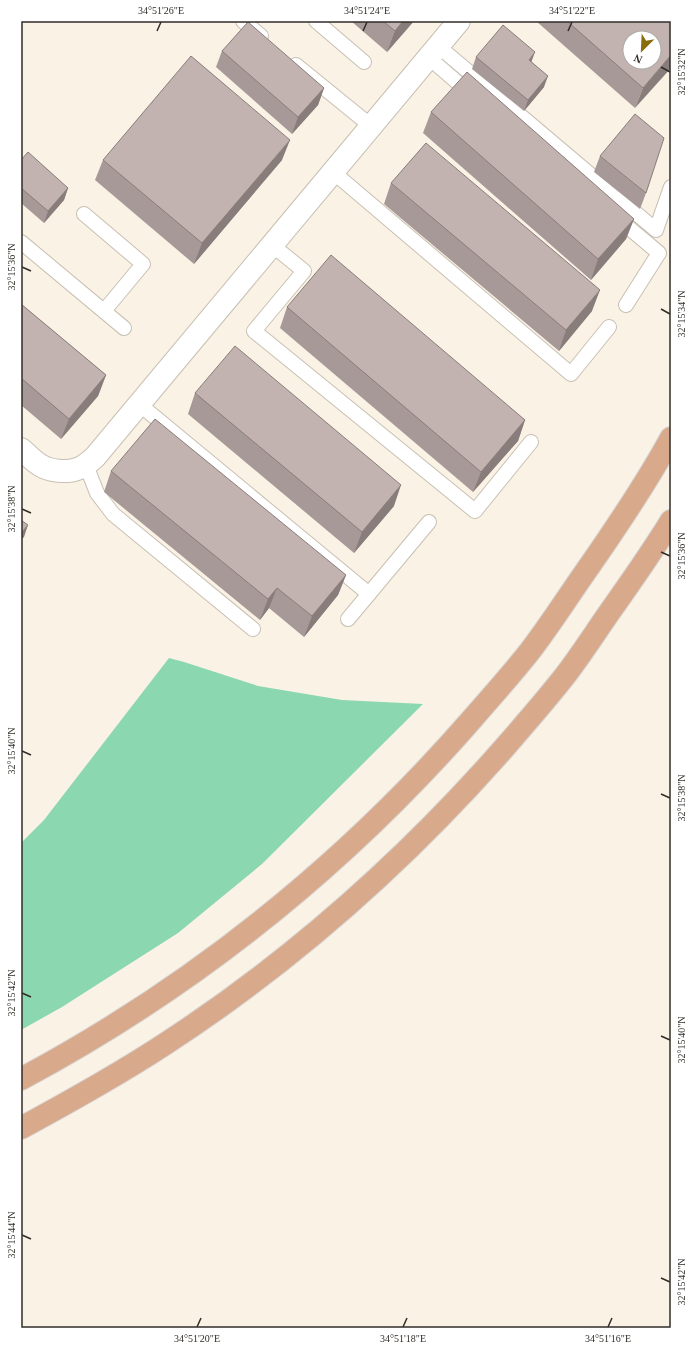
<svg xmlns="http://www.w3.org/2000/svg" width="692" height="1349" viewBox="0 0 692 1349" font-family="'Times New Roman',serif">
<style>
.green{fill:#8bd7af}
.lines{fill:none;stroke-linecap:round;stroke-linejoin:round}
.lane-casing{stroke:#c8c0b3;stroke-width:16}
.street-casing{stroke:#c8c0b3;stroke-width:24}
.primary-casing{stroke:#d6d5d4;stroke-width:24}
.lane{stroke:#fff;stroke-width:14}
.street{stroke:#fff;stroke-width:22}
.primary{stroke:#d9a98c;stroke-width:22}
.wall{fill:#a79997}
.shaded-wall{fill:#887d7b}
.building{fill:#c2b2b0;stroke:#887d7b;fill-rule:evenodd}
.ticks{fill:none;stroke:#302d28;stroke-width:1.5}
.neatline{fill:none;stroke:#302d28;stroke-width:1.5}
.ticks-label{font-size:10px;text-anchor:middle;fill:#302d28}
</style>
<rect width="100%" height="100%" fill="#faf2e5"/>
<path class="green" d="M169 658 184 662 258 686 342 700 423 704 262 864 178 933 62 1007 21 1030V843L44 820Z"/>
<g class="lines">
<g class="lane-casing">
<g id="lane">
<path d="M243 21 261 36"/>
<path d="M316 21 364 62"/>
<path d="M438 46 656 230 671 187"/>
<path d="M428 57 472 95"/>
<path d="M296 65 371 126"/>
<path d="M333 172 571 374 609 327"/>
<path d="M84 214 143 264 104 311"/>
<path d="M616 217 659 253 626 305"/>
<path d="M21 242 124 328"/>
<path d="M272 245 304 271 254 331 475 511 531 442"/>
<path d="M139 404 369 594"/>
<path d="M86 465 97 493 113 514 253 629"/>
<path d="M348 619 429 522"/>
</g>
</g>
<g class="street-casing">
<path id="street" d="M21 449C27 454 33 461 40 465 49 471 67 473 77 469 84 467 89 462 95 457L459 21"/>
</g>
<g class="primary-casing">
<g id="primary">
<path d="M21 1079C193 987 345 865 473 718 492 696 512 674 530 651 550 625 567 598 586 571 616 528 646 484 671 438"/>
<path d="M21 1128C69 1102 116 1076 162 1046 290 963 405 861 505 747 525 724 545 701 564 677 582 654 598 628 616 603 635 576 654 549 671 521"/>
</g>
</g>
<use href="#lane" class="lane"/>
<use href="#street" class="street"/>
<use href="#primary" class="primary"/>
</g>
<g class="wall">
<path d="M351 21H414L387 52Z"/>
<path d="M536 21H670L635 108Z"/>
<path d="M222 51 324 88 318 105 292 134 216 67Z"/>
<path d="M476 57 532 62 544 87 524 111 472 69Z"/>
<path d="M431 112 634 219 626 239 591 280 423 133Z"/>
<path d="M600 156 646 193 640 209 594 172Z"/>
<path d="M21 160 68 188 64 200 44 223 21 203Z"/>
<path d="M103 160H282L194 264 95 180Z"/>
<path d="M391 183 592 311 559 351 384 204Z"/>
<path d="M21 304 106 375 98 396 61 439 21 405Z"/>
<path d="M287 307 525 420 518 441 473 492 280 328Z"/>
<path d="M195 393 394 506 354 553 188 414Z"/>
<path d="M111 471 346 575 338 595 304 637 269 608 260 620 104 492Z"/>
</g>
<g class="shaded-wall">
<path d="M403 21H414L387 52 395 31Z"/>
<path d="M535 52 531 63 529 60Z"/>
<path d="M671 55V68L635 108 643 88Z"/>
<path d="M548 76 544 87 524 111 528 100Z"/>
<path d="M324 88 318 105 292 134 298 117Z"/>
<path d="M290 140 282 160 194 264 202 243Z"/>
<path d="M68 188 64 200 44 223 48 211Z"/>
<path d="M634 219 626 239 591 280 598 259Z"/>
<path d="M600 290 592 311 559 351 566 330Z"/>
<path d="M106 375 98 396 61 439 69 419Z"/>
<path d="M525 420 518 441 473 492 481 472Z"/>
<path d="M401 485 394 506 354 553 362 532Z"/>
<path d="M28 525 24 537 21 540V533Z"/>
<path d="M346 575 338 595 304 637 312 616Z"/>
<path d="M277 588 269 608 260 620 268 599Z"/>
</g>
<g class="building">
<path d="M383 21H403L395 31Z"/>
<path d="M567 21H670L671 22V55L643 88ZM630 38H654V62H630Z"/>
<path d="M248 22 324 88 298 117 222 51Z"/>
<path d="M503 25 535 52 529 60 548 76 528 100 476 57Z"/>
<path d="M191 56 290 140 202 243 103 160Z"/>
<path d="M467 72 634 219 598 259 431 112Z"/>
<path d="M635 114 664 138 646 193 600 156Z"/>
<path d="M426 143 600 290 566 330 391 183Z"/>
<path d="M28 152 68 188 48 211 21 188V160Z"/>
<path d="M331 255 525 420 481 472 287 307Z"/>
<path d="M21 304 106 375 69 419 21 378Z"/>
<path d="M235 346 401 485 362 532 195 393Z"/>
<path d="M155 419 346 575 312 616 277 588 268 599 111 471Z"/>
<path d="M21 520 28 525 21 533Z"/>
</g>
<path class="ticks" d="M157 31 161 22M363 31 367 22M568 31 572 22M661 67 670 72M22 267 31 271M661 309 670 314M22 509 31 513M661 552 670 556M22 751 31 755M661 794 670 798M22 993 31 997M661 1036 670 1040M22 1235 31 1239M661 1278 670 1282M197 1327 201 1318M403 1327 407 1318M608 1327 612 1318"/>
<rect width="692" height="1349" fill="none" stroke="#ffffff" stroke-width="44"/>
<g transform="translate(642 50) rotate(204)"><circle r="19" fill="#ffffff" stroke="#acaba9"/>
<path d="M0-3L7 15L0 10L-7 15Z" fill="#886d0c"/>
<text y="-6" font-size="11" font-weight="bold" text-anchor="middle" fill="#302d28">N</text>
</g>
<rect x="22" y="22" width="648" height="1305" class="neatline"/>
<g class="ticks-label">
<text x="161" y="14">34°51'26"E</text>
<text x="367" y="14">34°51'24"E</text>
<text x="572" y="14">34°51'22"E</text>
<text transform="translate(681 72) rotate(-90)" y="4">32°15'32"N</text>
<text transform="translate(11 267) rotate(-90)" y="4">32°15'36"N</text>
<text transform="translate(681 314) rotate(-90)" y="4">32°15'34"N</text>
<text transform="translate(11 509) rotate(-90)" y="4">32°15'38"N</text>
<text transform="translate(681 556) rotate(-90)" y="4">32°15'36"N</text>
<text transform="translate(11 751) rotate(-90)" y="4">32°15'40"N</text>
<text transform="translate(681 798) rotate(-90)" y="4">32°15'38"N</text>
<text transform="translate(11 993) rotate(-90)" y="4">32°15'42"N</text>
<text transform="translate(681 1040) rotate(-90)" y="4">32°15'40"N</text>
<text transform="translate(11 1235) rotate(-90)" y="4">32°15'44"N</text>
<text transform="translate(681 1282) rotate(-90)" y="4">32°15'42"N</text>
<text x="197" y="1342">34°51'20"E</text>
<text x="403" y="1342">34°51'18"E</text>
<text x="608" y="1342">34°51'16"E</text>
</g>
</svg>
